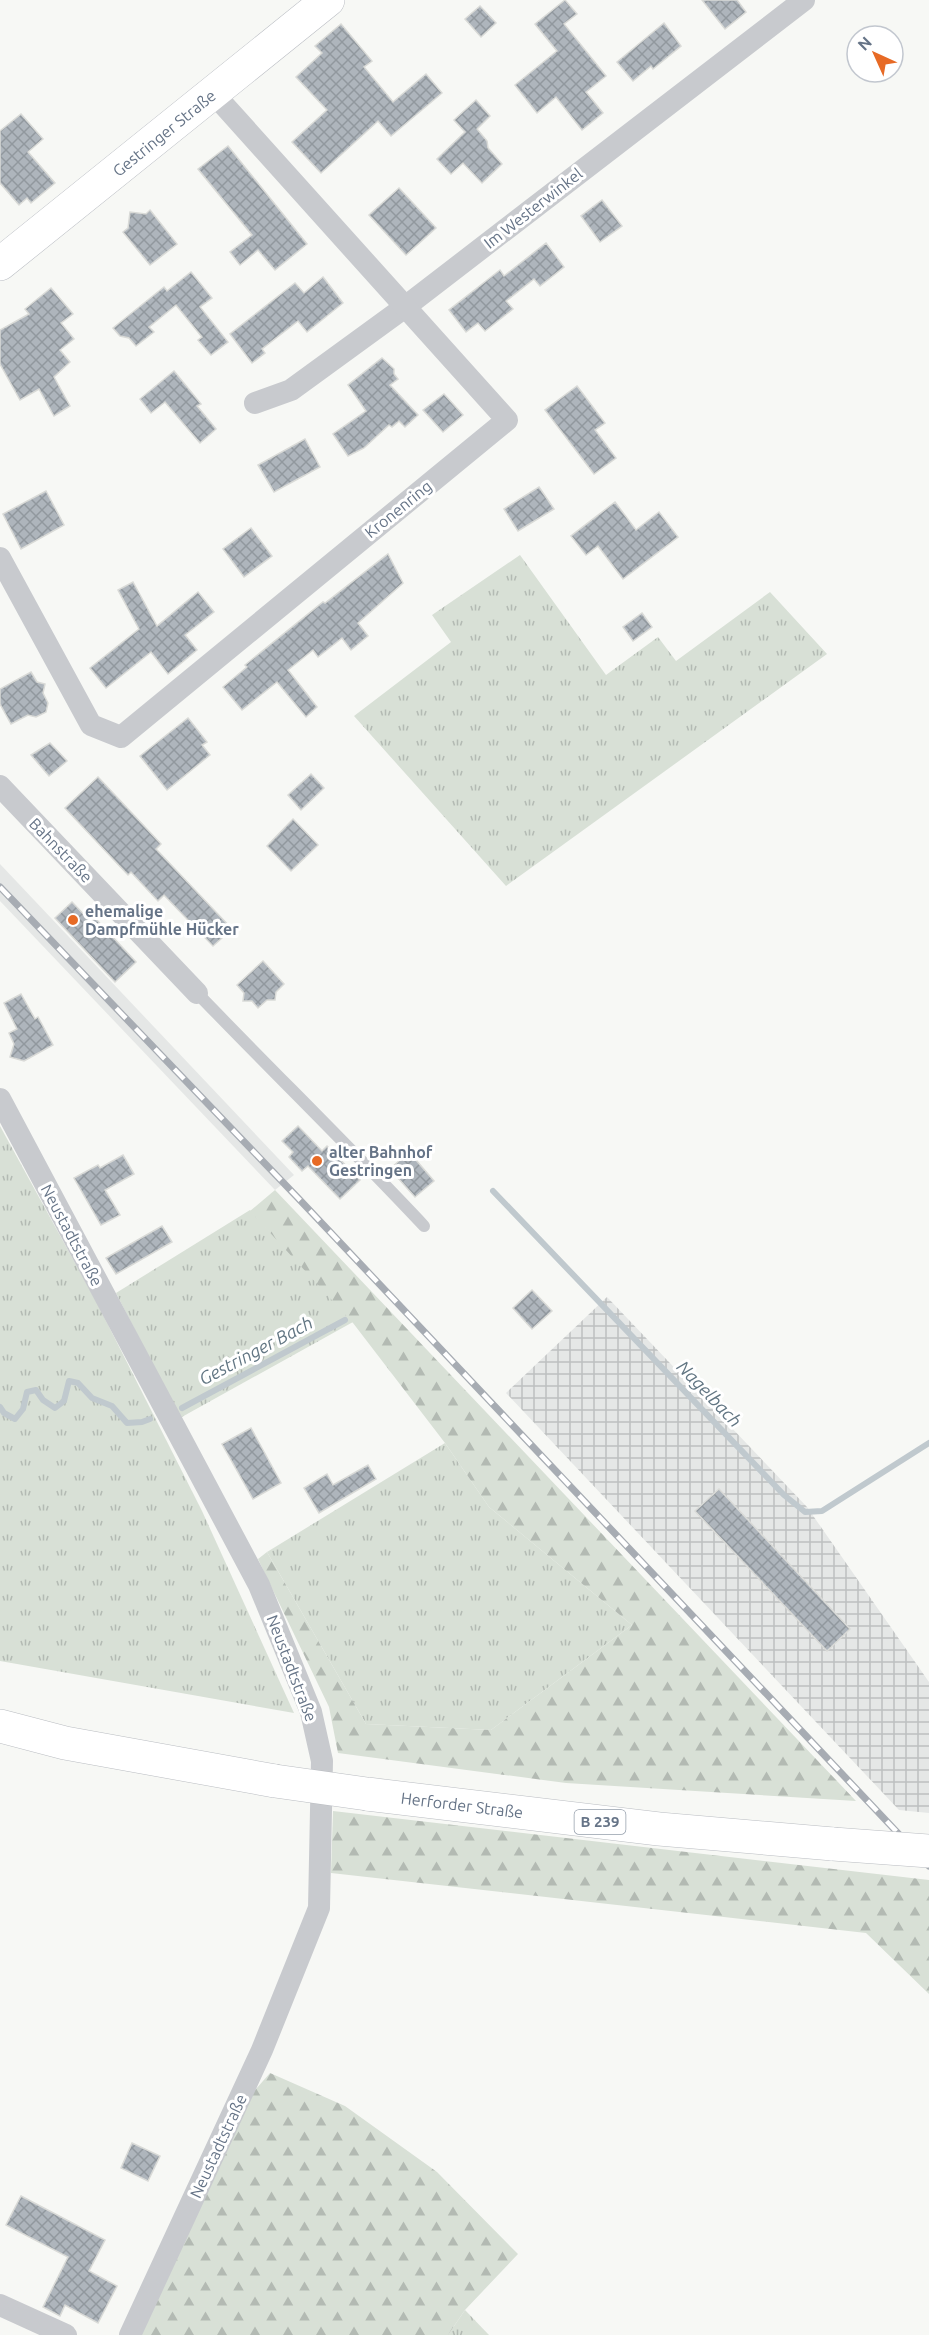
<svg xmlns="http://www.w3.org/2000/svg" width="929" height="2335" viewBox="0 0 929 2335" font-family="Ubuntu,sans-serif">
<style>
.built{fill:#e5e7e6}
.industrial{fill:url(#industrial-grid)}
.grass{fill:url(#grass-tufts)}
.forest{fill:url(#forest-firs)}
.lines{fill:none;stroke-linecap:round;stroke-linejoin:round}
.stream{stroke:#c0c9ce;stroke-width:6}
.building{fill:url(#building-cross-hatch);stroke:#d9dad7;stroke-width:1.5}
.secondary-casing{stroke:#babdc3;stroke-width:34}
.primary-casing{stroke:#babdc2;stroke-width:34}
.service{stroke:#c8cace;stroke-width:12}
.minor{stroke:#c8cace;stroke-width:22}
.secondary{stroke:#fff;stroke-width:33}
.primary{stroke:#fff;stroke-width:33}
.rail-casing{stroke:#a7acb3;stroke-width:7}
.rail{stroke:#fff;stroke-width:4.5;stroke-dasharray:14;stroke-linecap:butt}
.primary-bridge-casing{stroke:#babdc2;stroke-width:34;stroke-linecap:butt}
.primary-bridge{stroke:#fff;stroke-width:33}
.poi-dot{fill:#e76a25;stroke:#fff;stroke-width:2}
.labels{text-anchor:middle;stroke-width:6;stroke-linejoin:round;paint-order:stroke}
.shield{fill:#fff;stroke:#949eab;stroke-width:1.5}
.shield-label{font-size:15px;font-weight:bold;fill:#667487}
.street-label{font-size:16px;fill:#667487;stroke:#fff}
.poi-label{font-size:16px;font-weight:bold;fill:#667487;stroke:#fff;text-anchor:start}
.water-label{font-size:18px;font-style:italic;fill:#627683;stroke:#fff}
</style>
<defs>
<pattern id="industrial-grid" width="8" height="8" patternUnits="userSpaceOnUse" patternTransform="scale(1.5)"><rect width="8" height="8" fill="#e5e7e6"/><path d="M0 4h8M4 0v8" fill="none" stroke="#bdc0c0"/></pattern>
<pattern id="grass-tufts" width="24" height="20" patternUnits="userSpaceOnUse" patternTransform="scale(1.5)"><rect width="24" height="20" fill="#d8e0d6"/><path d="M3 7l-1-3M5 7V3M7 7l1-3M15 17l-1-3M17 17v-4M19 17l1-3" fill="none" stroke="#b3bab3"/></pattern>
<pattern id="forest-firs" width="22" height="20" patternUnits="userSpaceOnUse" patternTransform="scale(1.5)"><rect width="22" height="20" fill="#d8e0d6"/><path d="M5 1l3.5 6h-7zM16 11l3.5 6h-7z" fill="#b3bab3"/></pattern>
<pattern id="building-cross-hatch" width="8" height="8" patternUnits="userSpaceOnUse" patternTransform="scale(1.5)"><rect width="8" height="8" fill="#aeb5bc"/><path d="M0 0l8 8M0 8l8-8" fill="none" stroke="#91989e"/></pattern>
</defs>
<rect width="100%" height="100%" fill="#f7f8f5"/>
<path class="built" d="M0 864 294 1175 275 1190 0 901Z"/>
<path class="industrial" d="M607 1297 807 1507 929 1682V1813L899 1810 506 1393Z"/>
<g class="grass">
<path d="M520 555 606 675 658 637 676 661 770 592 827 654 506 886 354 716 451 642 432 615Z"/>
<path d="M0 1126 97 1303 202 1511 294 1713 0 1661Z"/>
<path d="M250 1210 353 1322 180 1418 116 1293Z"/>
<path d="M445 1443 489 1507 632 1625 491 1730 366 1724 267 1552Z"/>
<path d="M465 2310 489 2335H448Z"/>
</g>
<g class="forest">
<path d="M275 1190 856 1801 566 1783 338 1753 329 1707 258 1559 267 1552 366 1724 491 1730 632 1625 489 1507 445 1443 353 1323 250 1211Z"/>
<path d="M333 1811 929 1880V1994L866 1933 331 1873Z"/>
<path d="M270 2073 345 2106 437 2172 518 2254 465 2310 448 2335H136L248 2098Z"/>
</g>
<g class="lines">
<g class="stream">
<path d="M493 1191 784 1495 805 1512 822 1511 929 1443"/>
<path d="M0 1407 4 1413 15 1419 23 1409 27 1392 36 1390 43 1400 55 1408 64 1401 69 1381 78 1383 92 1398 112 1406 127 1423 142 1422 150 1419"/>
<path d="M182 1408 345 1320"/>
</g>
</g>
<g class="building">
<path d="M565 0 577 14 564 24 606 76 586 92 603 113 582 130 556 97 537 113 515 85 557 51 535 24Z"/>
<path d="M702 0H737L746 12 725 29Z"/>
<path d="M480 6 496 23 481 37 465 19Z"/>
<path d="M664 23 681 46 653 69 651 66 633 81 617 62Z"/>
<path d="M341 24 372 61 364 67 393 102 426 74 442 93 391 136 378 121 321 173 292 142 327 110 296 77 322 53 315 46Z"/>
<path d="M476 100 490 116 477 129 487 141 488 148 502 164 482 183 463 163 451 174 437 159 465 132 454 120Z"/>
<path d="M21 114 43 139 28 152 55 183 31 203 27 198 19 205 0 183V131Z"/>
<path d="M228 146 307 244 275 270 258 250 240 265 230 252 252 235 198 169Z"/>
<path d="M399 188 436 228 406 255 369 215Z"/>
<path d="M602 200 622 226 600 242 581 216Z"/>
<path d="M150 210 177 244 150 265 123 232 128 228 130 212 146 214Z"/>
<path d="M546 243 564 267 540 286 534 279 506 301 513 309 485 331 478 323 466 332 449 310 500 270 504 276Z"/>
<path d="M191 272 212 298 200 307 228 342 211 355 198 340 202 337 176 305 149 327 154 332 136 346 129 338 120 336 113 328 164 287 167 291Z"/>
<path d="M323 277 343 303 307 332 298 321 262 349 265 353 252 363 230 334 295 283 304 293Z"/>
<path d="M51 288 73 314 61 323 74 339 60 350 70 362 54 377 70 406 54 416 39 389 20 400 0 364V330L29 314 25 309Z"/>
<path d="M382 358 394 369V374L398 379 390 385 418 415 405 427 399 421 392 427 389 425 364 448 348 456 333 434 366 411 348 385Z"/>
<path d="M174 371 201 404 197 406 216 429 200 443 165 402 151 413 140 399Z"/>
<path d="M577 386 605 423 595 430 616 458 594 474 545 410Z"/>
<path d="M444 394 463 415 443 432 423 410Z"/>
<path d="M305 439 320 467 274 492 258 465Z"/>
<path d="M539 487 554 509 518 531 504 509Z"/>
<path d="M46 491 64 525 21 549 3 514Z"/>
<path d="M615 502 636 530 659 512 678 537 623 579 598 546 586 555 571 536Z"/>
<path d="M251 528 272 556 244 577 223 549Z"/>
<path d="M388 554 403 583 358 623 368 636 351 650 342 638 318 657 313 650 288 670 317 707 306 717 277 682 242 710 223 687 247 667 245 665 323 602 325 603Z"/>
<path d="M133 582 157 626 198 592 214 612 185 635 197 650 168 674 151 652 106 688 90 668 139 629 118 590Z"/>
<path d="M642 613 652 627 633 641 623 627Z"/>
<path d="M31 672 37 682 45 684 43 693 48 703 46 712 36 717 28 715 11 724 0 704V689Z"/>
<path d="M188 718 207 742 202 745 210 755 167 790 140 756Z"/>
<path d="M50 743 67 761 49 776 31 755Z"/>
<path d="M311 774 324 788 301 810 288 795Z"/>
<path d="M98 777 161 844 156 849 232 929 213 946 164 895 158 901 131 872 128 875 65 808Z"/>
<path d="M293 819 318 845 291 871 267 846Z"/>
<path d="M72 902 91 922 95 918 136 962 115 982 55 918Z"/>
<path d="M263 961 284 984 276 992 275 1000H267L258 1008 252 1001H243L244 993 237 985Z"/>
<path d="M21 994 35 1019 38 1017 53 1045 24 1061 10 1057 14 1044 9 1033 17 1029 4 1003Z"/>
<path d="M298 1126 322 1151 327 1146 360 1180 340 1199 308 1166 302 1171 289 1157 293 1152 282 1141Z"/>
<path d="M409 1152 434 1181 415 1197 390 1169Z"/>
<path d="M123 1155 134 1174 105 1190 120 1215 101 1225 74 1178 98 1165 100 1168Z"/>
<path d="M162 1226 172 1242 116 1274 106 1258Z"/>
<path d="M532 1290 552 1311 532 1329 513 1308Z"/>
<path d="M251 1428 281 1483 253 1499 222 1444Z"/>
<path d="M368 1465 376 1479 319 1513 304 1488 327 1474 333 1485Z"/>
<path d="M719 1489 850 1629 827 1651 695 1511Z"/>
<path d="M132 2143 160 2156 148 2181 121 2168Z"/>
<path d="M21 2196 105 2240 89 2271 117 2286 98 2323 65 2305 60 2316 43 2307 68 2257 6 2225Z"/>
</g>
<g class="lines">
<g class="secondary-casing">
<path id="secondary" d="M0 264 328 0"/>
</g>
<g class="primary-casing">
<g id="primary">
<path d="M0 1726 65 1743 275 1781"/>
<path d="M367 1794 659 1829 833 1844"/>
</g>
</g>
<path class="service" d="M197 993C272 1071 350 1147 424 1226"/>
<g class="minor">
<path d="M255 403 291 390 405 307 804 0"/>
<path d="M0 558 91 725 121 737 507 420 213 93"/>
<path d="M0 786 197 993"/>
<path d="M0 1099 259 1585 311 1712 322 1761 319 1908 262 2050 130 2335"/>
<path d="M0 2305 66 2335"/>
</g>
<use href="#secondary" class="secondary"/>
<use href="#primary" class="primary"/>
<g class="rail-casing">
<path id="rail" d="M0 887 298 1198 929 1866"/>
</g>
<use href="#rail" class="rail"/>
<g class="primary-bridge-casing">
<g id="primary-bridge">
<path d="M275 1781 367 1794"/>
<path d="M833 1844 929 1851"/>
</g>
</g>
<use href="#primary-bridge" class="primary-bridge"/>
</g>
<g class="poi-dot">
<circle cx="73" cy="920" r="6"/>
<circle cx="317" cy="1161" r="6"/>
</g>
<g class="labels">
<rect class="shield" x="574.5" y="1810" width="51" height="24" rx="4.5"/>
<g class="shield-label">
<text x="600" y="1827">B 239</text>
</g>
<g class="street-label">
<text transform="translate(164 133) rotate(-39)" y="6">Gestringer Straße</text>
<text transform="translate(533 208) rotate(-38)" y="6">Im Westerwinkel</text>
<text transform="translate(398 509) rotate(-39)" y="6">Kronenring</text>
<text transform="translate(61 850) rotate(46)" y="6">Bahnstraße</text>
<text transform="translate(72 1235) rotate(62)" y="6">Neustadtstraße</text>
<text transform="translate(292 1668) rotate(69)" y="6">Neustadtstraße</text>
<text transform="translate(462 1805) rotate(7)" y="6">Herforder Straße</text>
<text transform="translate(218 2146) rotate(-65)" y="6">Neustadtstraße</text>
</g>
<g class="poi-label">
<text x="85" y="917">ehemalige<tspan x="85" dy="18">Dampfmühle Hücker</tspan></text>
<text x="329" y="1158">alter Bahnhof<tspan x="329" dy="18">Gestringen</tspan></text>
</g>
<g class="water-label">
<text transform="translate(256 1351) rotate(-28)" y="6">Gestringer Bach</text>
<text transform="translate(709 1394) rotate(46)" y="6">Nagelbach</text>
</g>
</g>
<g transform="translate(875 54) rotate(315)"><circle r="28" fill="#ffffff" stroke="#c2c7cf" stroke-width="1.5"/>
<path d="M0-4.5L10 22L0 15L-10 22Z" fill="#e76a25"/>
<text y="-9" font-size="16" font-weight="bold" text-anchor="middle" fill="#667487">N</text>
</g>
</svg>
